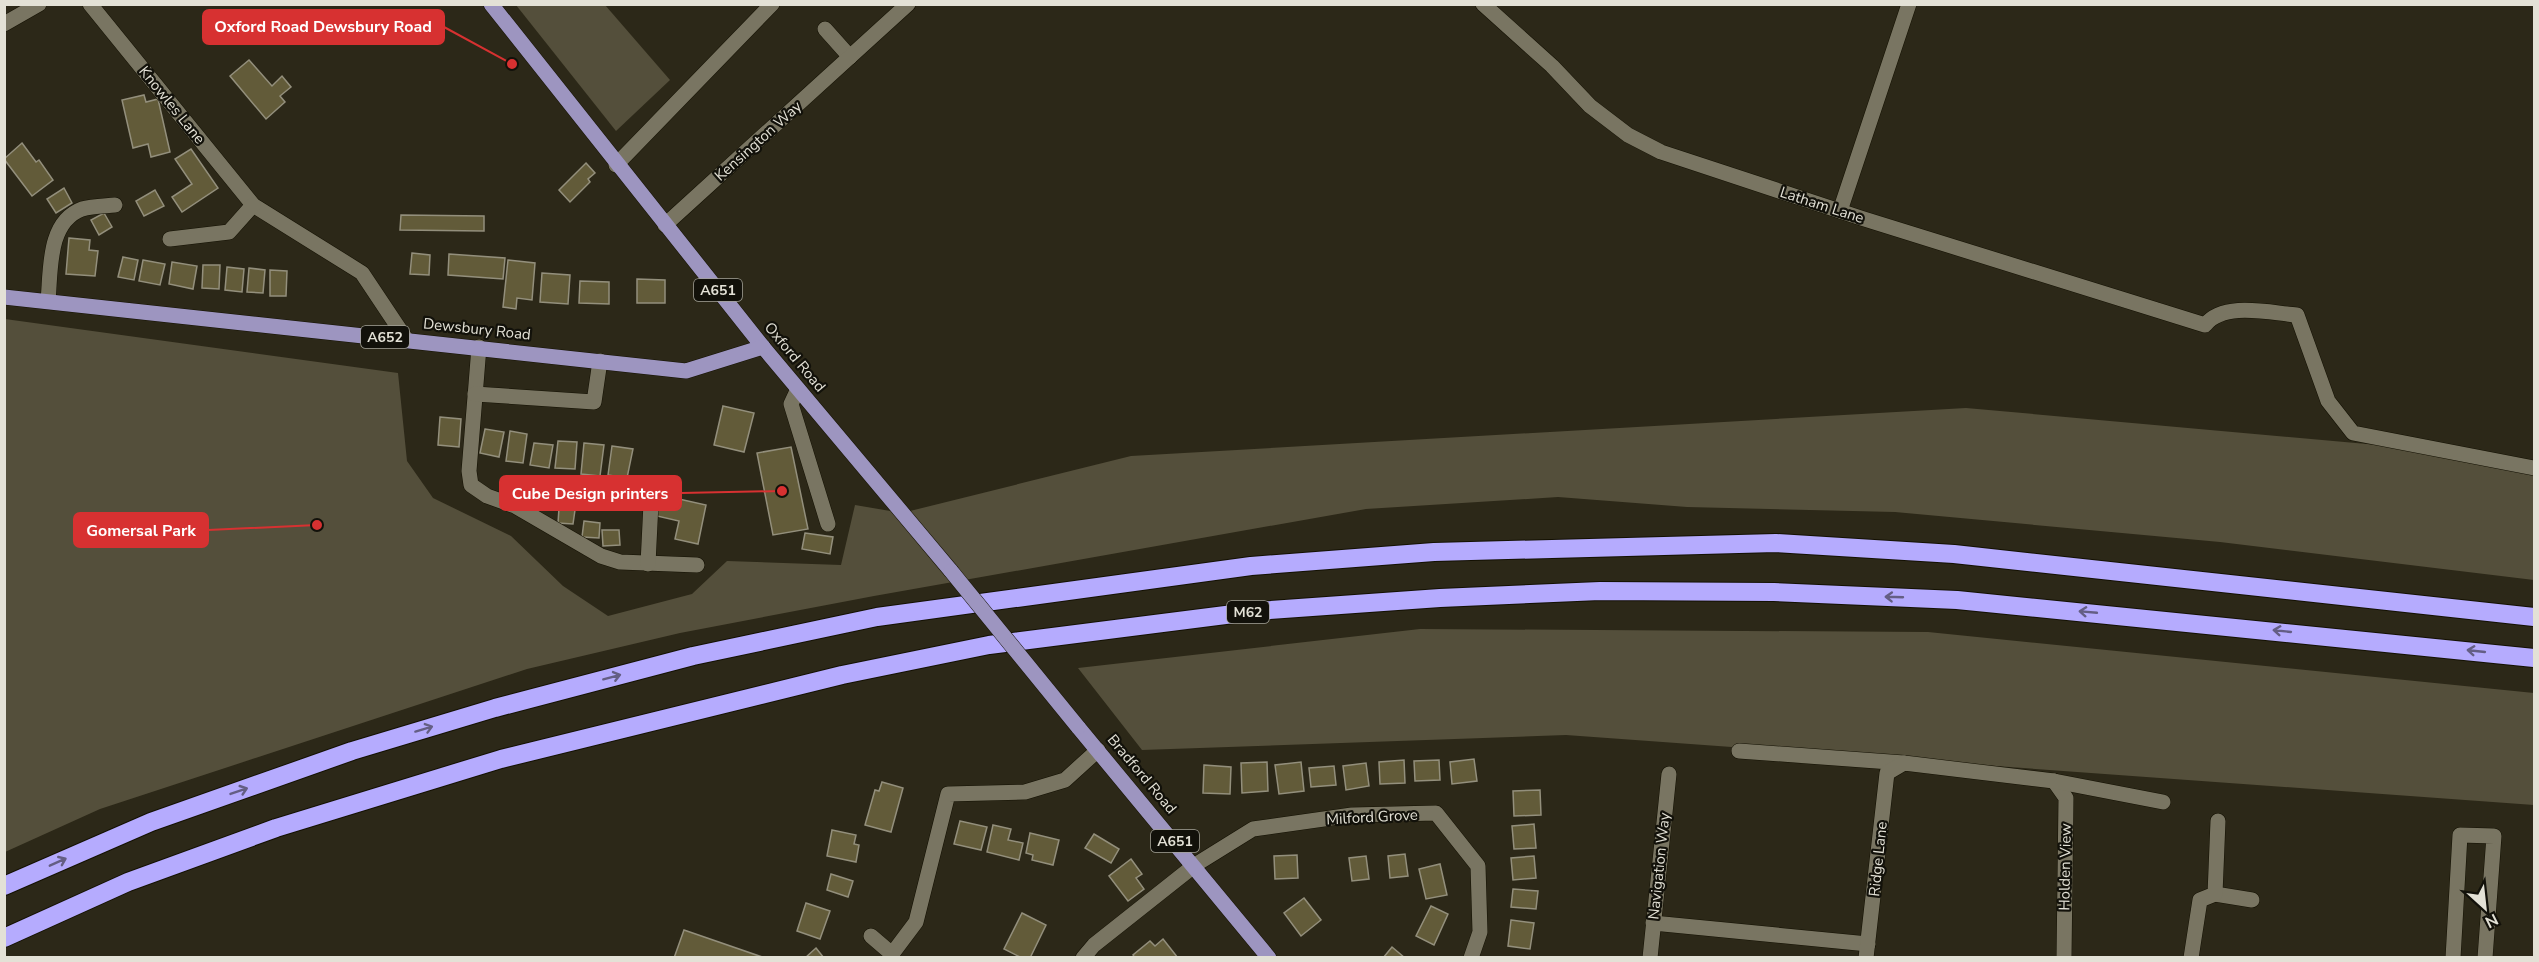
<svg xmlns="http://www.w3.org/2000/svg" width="2539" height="962" viewBox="0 0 2539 962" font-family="'Nunito Sans',sans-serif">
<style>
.green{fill:#544f3b}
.building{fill:#625b39;stroke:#938f7c;stroke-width:1.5}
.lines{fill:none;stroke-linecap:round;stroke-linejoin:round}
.minor-casing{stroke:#141103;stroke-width:16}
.major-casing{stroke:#141103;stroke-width:16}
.highway-casing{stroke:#141103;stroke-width:20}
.minor{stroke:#797562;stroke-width:15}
.major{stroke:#9d95c0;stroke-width:15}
.highway{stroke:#b5abfe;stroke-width:18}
.major-bridge-casing{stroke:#141103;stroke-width:16;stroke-linecap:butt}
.major-bridge{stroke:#9d95c0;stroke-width:15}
.oneway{stroke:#645e84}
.labels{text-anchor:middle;stroke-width:4.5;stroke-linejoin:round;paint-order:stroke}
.shield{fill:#12110a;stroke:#a4a399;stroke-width:1.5}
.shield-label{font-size:14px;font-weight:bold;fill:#e3e1d6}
.street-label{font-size:15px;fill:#e3e1d6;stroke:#12110a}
.leader{fill:none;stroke:#d73131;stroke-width:2}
.callout-dot{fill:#d73131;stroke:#12110a;stroke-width:2}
.callout{fill:#d73131;stroke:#d73131;stroke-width:2}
.callout-label{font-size:16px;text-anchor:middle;font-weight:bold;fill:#fff}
</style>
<rect width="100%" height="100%" fill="#2c2818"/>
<g class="green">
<path d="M516 5H605L670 80 616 131Z"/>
<path d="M5 319 398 373 407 461 433 498 511 536 563 586 608 616 692 594 727 561 841 565 855 505 902 513 1131 456 1966 408 2389 446 2534 475V580L2220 542 1895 512 1687 507 1558 497 1366 509 874 596 680 633 527 669 100 809 5 852Z"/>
<path d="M1420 629 1928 632 2534 693V805L1566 735 1142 750 1078 668Z"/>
</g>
<g class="building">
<path d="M249 60 272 86 282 76 291 87 280 96 285 102 266 119 230 76Z"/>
<path d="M144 95 146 102 158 99 170 152 151 157 148 144 133 148 122 100Z"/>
<path d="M22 143 36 162 39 160 53 180 32 196 4 159Z"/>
<path d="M191 149 218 188 182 212 172 197 192 184 175 159Z"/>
<path d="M586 163 595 173 588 179 590 182 570 202 559 190Z"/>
<path d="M64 188 72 203 56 213 47 199Z"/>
<path d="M155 190 164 206 144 216 136 201Z"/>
<path d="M104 213 112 227 99 235 91 220Z"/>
<path d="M401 215 484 216V231L400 230Z"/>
<path d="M69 238 90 240 89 250 98 251 95 276 66 274Z"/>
<path d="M412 253 430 255 429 275 410 274Z"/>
<path d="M449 254 505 258 503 279 448 275Z"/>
<path d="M123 257 138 260 134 280 118 277Z"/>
<path d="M143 260 165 264 160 285 139 281Z"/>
<path d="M508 260 535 263 532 300 517 298 516 309 503 307Z"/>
<path d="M172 262 197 266 193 289 169 284Z"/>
<path d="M203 265H220L219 289 202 288Z"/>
<path d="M227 267 244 269 242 292 225 290Z"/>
<path d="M249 268 265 270 263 293 247 292Z"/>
<path d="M270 270 287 271 286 296H270Z"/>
<path d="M542 273 570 275 568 304 540 302Z"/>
<path d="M637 279 665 280V303H637Z"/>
<path d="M580 281 609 282V304L579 303Z"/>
<path d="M723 406 754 413 744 452 714 445Z"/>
<path d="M440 417 461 419 459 447 438 445Z"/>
<path d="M485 429 504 432 499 457 480 453Z"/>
<path d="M510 431 527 434 523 463 506 461Z"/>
<path d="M558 441 577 442 575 469 555 468Z"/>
<path d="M534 443 553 445 549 468 530 465Z"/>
<path d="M584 443 604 445 600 476 581 474Z"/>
<path d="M612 446 633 449 627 478 608 475Z"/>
<path d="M791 447 808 529 773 535 757 453Z"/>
<path d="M661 495 706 505 698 544 675 539 679 521 657 516Z"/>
<path d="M559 508 575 510 573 524 558 523Z"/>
<path d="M584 521 600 523 599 538 582 537Z"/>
<path d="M602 530H619L620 545 603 546Z"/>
<path d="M805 533 833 537 830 554 802 549Z"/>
<path d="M1474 759 1477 781 1452 784 1450 762Z"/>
<path d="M1404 760 1405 783 1380 784 1379 762Z"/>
<path d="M1439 760 1440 780 1415 781 1414 761Z"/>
<path d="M1267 762 1268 791 1242 793 1241 763Z"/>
<path d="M1301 762 1304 791 1279 794 1275 765Z"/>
<path d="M1366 763 1369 786 1346 790 1343 766Z"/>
<path d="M1204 765 1231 767 1230 794 1203 793Z"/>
<path d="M1334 766 1336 785 1311 787 1309 768Z"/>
<path d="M882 782 903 788 891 832 865 825 875 790 879 791Z"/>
<path d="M1540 790 1541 815 1514 816 1513 791Z"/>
<path d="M960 821 987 827 981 850 954 844Z"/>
<path d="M1534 824 1536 848 1514 849 1512 826Z"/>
<path d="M993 825 1011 829 1008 840 1023 843 1019 860 987 852Z"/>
<path d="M832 830 856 835 854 844 859 845 856 862 827 856Z"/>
<path d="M1030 833 1059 840 1053 865 1032 860 1033 855 1026 853Z"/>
<path d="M1094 834 1119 849 1111 863 1085 848Z"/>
<path d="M1405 854 1408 876 1390 878 1388 856Z"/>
<path d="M1297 855 1298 878 1275 879 1274 856Z"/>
<path d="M1366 856 1369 879 1352 881 1349 858Z"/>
<path d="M1534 856 1536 878 1513 880 1511 858Z"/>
<path d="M1131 859 1142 874 1136 878 1144 889 1128 901 1109 876Z"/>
<path d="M1440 864 1447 895 1426 899 1419 869Z"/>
<path d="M831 874 853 881 848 897 827 890Z"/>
<path d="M1513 889 1538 891 1536 909 1511 907Z"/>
<path d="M1304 898 1321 920 1301 936 1284 913Z"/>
<path d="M806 903 830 911 820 939 797 931Z"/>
<path d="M1431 906 1448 914 1434 945 1416 936Z"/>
<path d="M1022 913 1046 925 1030 958H1022L1004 949Z"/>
<path d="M1511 920 1534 923 1530 949 1508 946Z"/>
<path d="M684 930 765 958H674Z"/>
<path d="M1163 939 1178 958H1135L1133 955 1150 941 1155 946Z"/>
<path d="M1392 947 1405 958H1383Z"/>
<path d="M816 948 824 958H805Z"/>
</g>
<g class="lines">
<g class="minor-casing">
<g id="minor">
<path d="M90 4 253 205 362 273 406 339"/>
<path d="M1483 4 1552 66 1590 106 1628 135 1661 152 1861 218 2205 325C2224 301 2270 313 2297 315L2328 401 2353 433 2534 468"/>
<path d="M4 24 39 4"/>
<path d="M825 29 850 57"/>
<path d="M616 165 772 4"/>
<path d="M1840 211 1909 4"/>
<path d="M665 225 908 4"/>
<path d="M170 239 229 232 253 205"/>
<path d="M48 301C51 271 47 222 82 209 92 206 105 206 115 205"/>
<path d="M479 347 469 471 471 485 487 496 515 506 601 556 620 562 697 565"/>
<path d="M798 389 791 404 828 524"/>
<path d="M475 394 594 402 600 361"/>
<path d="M648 564 652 483"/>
<path d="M1739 751 1904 763"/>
<path d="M2054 781 2066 798 2064 958"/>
<path d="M2215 894 2252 900"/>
<path d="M1653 923 1868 944"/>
<path d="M871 936 892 954 916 922 948 794 1025 792 1065 780 1098 750"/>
<path d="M1083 958 1094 945 1195 865 1253 829 1352 815 1436 813 1478 866 1480 932 1471 958"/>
<path d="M1650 958 1669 774"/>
<path d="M1866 958 1887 773 1904 763 2054 781 2163 802"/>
<path d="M2191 958 2200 900 2215 894 2218 821"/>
<path d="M2453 958 2460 835 2494 836 2485 958"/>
</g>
</g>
<g class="major-casing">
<g id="major">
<path d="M491 4 763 347 951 571"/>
<path d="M4 297 686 371 763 347"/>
<path d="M1078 727 1269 958"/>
</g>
</g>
<g class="highway-casing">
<g id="highway">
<path d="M4 886 151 822 352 751 495 708 693 656 877 617 1251 566 1434 552 1776 543 1954 554 2534 617"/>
<path d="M4 938 128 882 276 828 501 759 842 675 989 645 1257 611 1440 598 1600 591 1774 592 1957 600 2534 658"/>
</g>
</g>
<use href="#minor" class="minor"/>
<use href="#major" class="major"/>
<use href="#highway" class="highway"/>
<g class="major-bridge-casing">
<path id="major-bridge" d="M951 571 1078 727"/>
</g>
<use href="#major-bridge" class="major-bridge"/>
</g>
<defs><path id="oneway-shaft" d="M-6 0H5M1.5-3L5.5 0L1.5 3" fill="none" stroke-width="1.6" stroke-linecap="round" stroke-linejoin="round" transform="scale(1.5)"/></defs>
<g class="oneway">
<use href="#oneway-shaft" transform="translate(1894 597) rotate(-178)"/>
<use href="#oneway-shaft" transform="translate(2088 612) rotate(-175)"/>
<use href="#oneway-shaft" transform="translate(2282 631) rotate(-174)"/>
<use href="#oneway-shaft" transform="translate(2476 651) rotate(-174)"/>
<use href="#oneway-shaft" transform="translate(612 677) rotate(-15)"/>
<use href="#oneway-shaft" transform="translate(424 729) rotate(-17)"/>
<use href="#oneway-shaft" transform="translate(239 791) rotate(-19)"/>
<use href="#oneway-shaft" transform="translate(58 862) rotate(-24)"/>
</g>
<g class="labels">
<g class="shield">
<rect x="694" y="279" width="48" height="22" rx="4.5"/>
<rect x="361" y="326" width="48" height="22" rx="4.5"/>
<rect x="1227" y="601" width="42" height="22" rx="4.5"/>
<rect x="1151" y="830" width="48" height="22" rx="4.5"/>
</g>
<g class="shield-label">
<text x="718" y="295">A651</text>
<text x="385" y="342">A652</text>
<text x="1248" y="617">M62</text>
<text x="1175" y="846">A651</text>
</g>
<g class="street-label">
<text transform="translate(172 105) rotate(51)" y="5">Knowles Lane</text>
<text transform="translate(758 141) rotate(-42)" y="5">Kensington Way</text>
<text transform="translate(1822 205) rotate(18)" y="5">Latham Lane</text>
<text transform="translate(477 329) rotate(6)" y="5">Dewsbury Road</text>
<text transform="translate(795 357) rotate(50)" y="5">Oxford Road</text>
<text transform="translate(1142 774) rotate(50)" y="5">Bradford Road</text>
<text transform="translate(1372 817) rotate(-3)" y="5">Milford Grove</text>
<text transform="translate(1878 859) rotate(-84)" y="5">Ridge Lane</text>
<text transform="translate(1659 866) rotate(-84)" y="5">Navigation Way</text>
<text transform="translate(2065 867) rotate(-89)" y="5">Holden View</text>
</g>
</g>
<path class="leader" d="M512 64L444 27M782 491L681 493M317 525L208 530"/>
<g class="callout-dot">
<circle cx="512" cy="64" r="6"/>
<circle cx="782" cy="491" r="6"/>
<circle cx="317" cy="525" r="6"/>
</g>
<g class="callout">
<rect x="203" y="10" width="241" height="34" rx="6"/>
<rect x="500" y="476" width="181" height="34" rx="6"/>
<rect x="74" y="513" width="134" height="34" rx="6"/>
</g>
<g class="callout-label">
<text x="323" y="32">Oxford Road Dewsbury Road</text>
<text x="590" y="499">Cube Design printers</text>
<text x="141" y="536">Gomersal Park</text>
</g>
<rect width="2539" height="962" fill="none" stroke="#e3e1d6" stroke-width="12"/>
<g transform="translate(2485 908) rotate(153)" stroke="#12110a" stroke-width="4.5" paint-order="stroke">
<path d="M0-4.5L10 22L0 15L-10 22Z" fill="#e3e1d6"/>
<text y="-9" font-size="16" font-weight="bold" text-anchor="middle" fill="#e3e1d6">N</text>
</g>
</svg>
